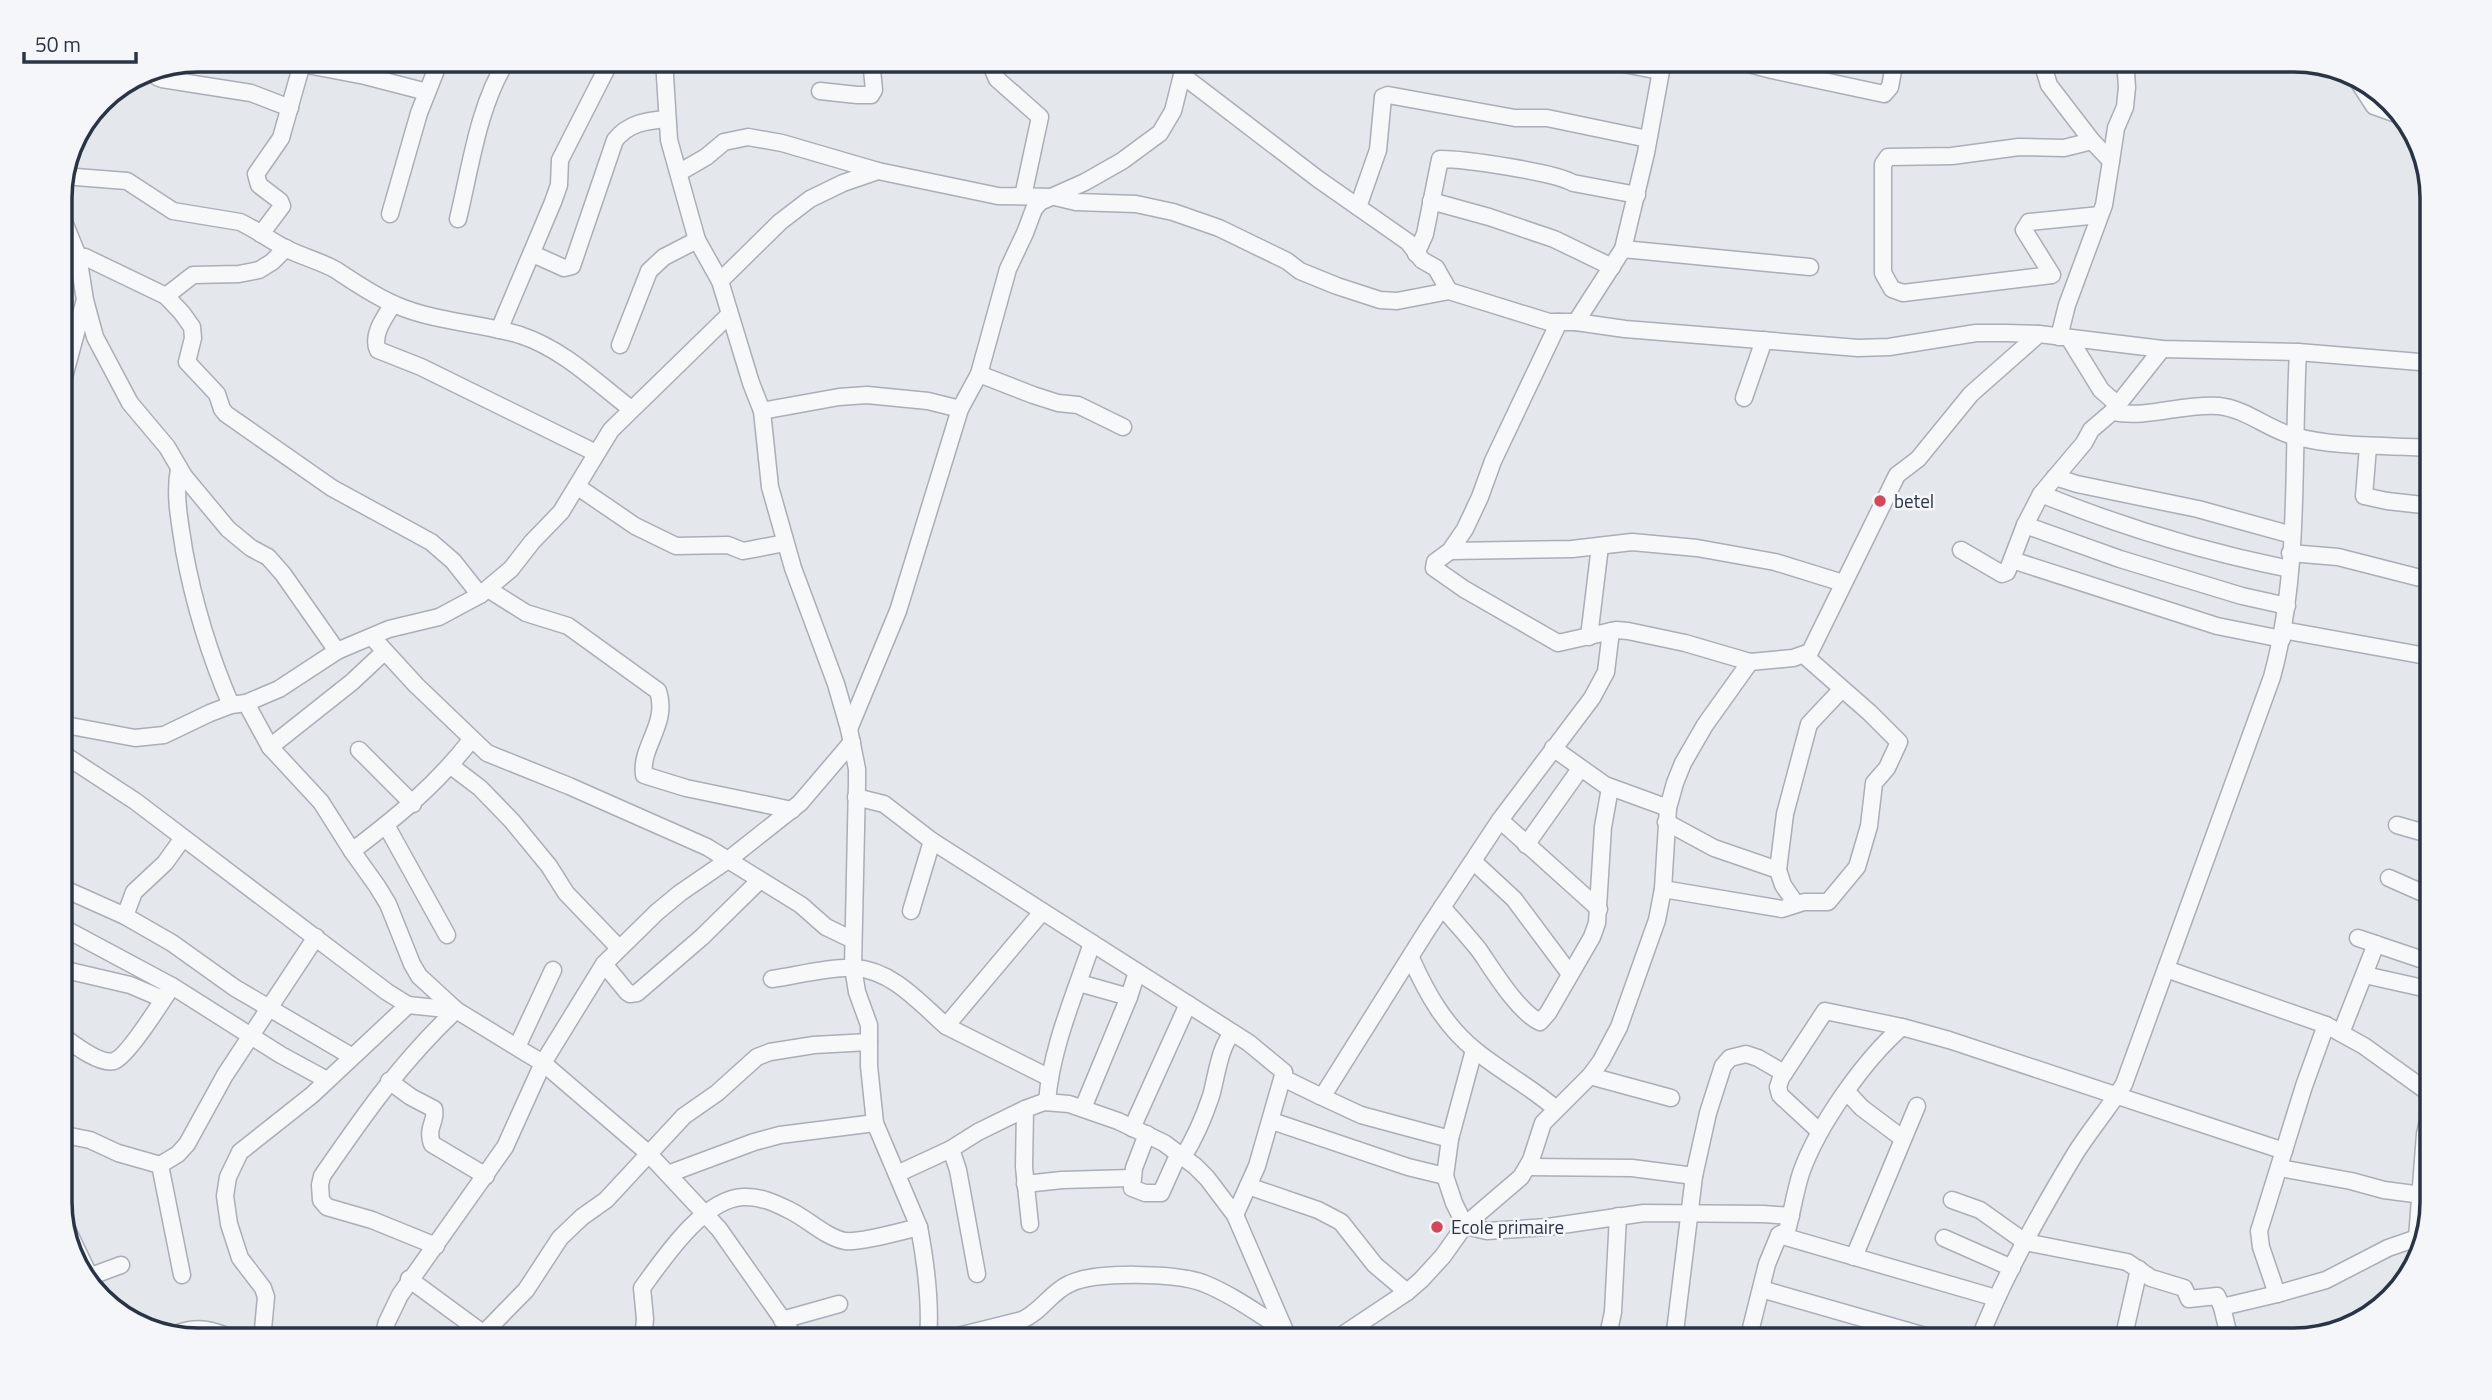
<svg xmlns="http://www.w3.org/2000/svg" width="2492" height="1400" viewBox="0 0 2492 1400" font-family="'Titillium Web',sans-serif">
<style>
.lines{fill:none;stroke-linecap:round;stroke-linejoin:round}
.street-casing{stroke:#a9aeb7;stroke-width:19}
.street{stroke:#f7f8fa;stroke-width:16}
.poi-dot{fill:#d1495b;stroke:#f4f6f9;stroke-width:2.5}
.labels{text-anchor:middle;stroke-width:5;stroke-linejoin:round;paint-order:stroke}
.poi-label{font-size:19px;fill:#2b3445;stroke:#f4f6f9;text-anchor:start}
.rim{fill:none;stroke:#2b3445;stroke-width:3.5}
</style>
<rect width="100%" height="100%" fill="#e4e7ec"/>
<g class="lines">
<g class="street-casing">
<g id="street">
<path d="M664 60 669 140 697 240 720 281 751 383 762 411 770 487 793 568 836 684 849 729 857 769V783L853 967 857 992 869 1025V1066L875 1123 919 1227C926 1264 931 1304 928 1340"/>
<path d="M989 60 997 79 1040 117 1023 196"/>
<path d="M1603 60 1660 71"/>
<path d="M1733 60 1772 70 1884 94 1890 87 1895 60"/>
<path d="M2002 60 2044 65"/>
<path d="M2044 60 2045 72 2049 85 2092 141 2111 161 2104 205 2067 305 2059 337"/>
<path d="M302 64 365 76 427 92"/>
<path d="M152 68 157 77 162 79 251 93 290 108"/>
<path d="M1182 75 1318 179 1408 242 1422 260 1436 268 1449 291"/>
<path d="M2354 75 2374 106 2402 116"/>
<path d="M820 91 857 95H871L874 90 871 60"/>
<path d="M2092 141 2064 148 2019 147 1952 156 1888 157 1883 164V273L1892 289 1903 293 2052 275 2024 230 2029 222 2100 215"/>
<path d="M2111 161 2116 128 2125 107 2127 87 2125 60"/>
<path d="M680 172 706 157 724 142 748 137 782 143 878 171"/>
<path d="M63 176 127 181 173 211 240 222C257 230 271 241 287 249 303 257 320 261 336 270 356 283 374 296 396 305 435 322 480 323 520 335 563 349 596 382 631 409"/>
<path d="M1431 201 1489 217 1554 239 1612 267"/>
<path d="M1358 207 1378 150 1383 97 1388 95 1515 118H1547L1648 139"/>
<path d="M60 212 78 256 85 300 95 337 130 403 167 447 184 476 228 529 251 548 268 557 283 574 337 651"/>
<path d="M390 214 419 113 440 60"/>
<path d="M458 219C471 165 478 107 507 60"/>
<path d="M261 234 282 206 280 201 259 185 256 174 281 138 303 60"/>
<path d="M1623 249 1810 267"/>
<path d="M533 254 564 268 572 266 615 140C629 123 645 121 666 119"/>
<path d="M1416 254 1425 234 1440 159C1464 159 1555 172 1573 183L1637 195"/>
<path d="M60 255 85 257 166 296 182 313 192 327 193 338 187 362 217 394 222 409 226 414 332 488 431 542 453 561 480 595"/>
<path d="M720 281 780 222 810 199 843 183 878 171 998 196 1055 197 1076 202 1136 204 1173 212 1219 228 1287 261 1300 271 1337 286 1380 300 1397 301 1449 291 1549 322H1576L1625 329 1858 348 1889 347 1976 333H2006L2039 334 2162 349 2298 352 2432 363"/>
<path d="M166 296 193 275 239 274 259 270 272 262 286 248"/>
<path d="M393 304C385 317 371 335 378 350L421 367 596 453"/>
<path d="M1559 322 1493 461 1480 497 1465 529 1450 551 1435 562 1434 568 1464 589 1558 643 1616 630 1628 631 1685 643 1750 662 1793 658 1810 652 1897 475 1918 459 1971 394 2039 334"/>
<path d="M1576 322 1623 249 1646 153 1663 60"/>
<path d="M499 330 553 202 559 185 560 160 611 60"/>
<path d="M2069 338 2101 390 2118 405"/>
<path d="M620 345 649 271 664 257 697 240"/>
<path d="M979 374 1033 395 1058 403 1078 405 1123 427"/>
<path d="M60 392 84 303"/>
<path d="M1744 398 1764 340"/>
<path d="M762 411 839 397 867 395 928 401 960 409"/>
<path d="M2112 412C2149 419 2183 403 2219 406 2246 409 2268 429 2293 436 2339 448 2385 445 2432 448"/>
<path d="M2368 447 2364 496 2387 501 2432 506"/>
<path d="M179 469C174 497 180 522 184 550 194 604 209 654 231 705"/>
<path d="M2055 477 2077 484 2198 509 2292 535"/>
<path d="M578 487 635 526 676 546 728 545 743 551 785 543"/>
<path d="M2041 494C2122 527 2205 552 2290 569"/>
<path d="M2025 525 2120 559 2242 596 2287 606"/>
<path d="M1961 550 2002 574 2007 572 2025 525 2041 494 2084 443 2091 430 2112 412 2162 349"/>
<path d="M1450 551 1572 549 1632 542 1697 548 1775 562 1843 583"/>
<path d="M2290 553 2338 557 2432 581"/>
<path d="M2012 560 2217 626 2282 639"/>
<path d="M488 589 526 613 568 626 658 691C669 724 640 746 644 775L686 788 792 810"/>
<path d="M2283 630 2432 657"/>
<path d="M372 637 416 685 487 753 569 786 707 847 801 905 826 927 853 940"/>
<path d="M1589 637 1600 546"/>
<path d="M246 703 270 747 321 802 352 851 377 886 388 904 412 964 419 976 456 1010C401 1062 364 1115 322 1176L320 1185 321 1200 327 1207 372 1220 436 1246"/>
<path d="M60 724 135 738 164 735 210 713 231 705 246 703 279 689 337 651 389 629 439 617 480 595 511 569 532 542 561 512 611 430 729 315"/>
<path d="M849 729 898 611 960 409 979 374 1008 269 1025 233 1034 209 1040 202 1085 182 1122 161 1160 133 1173 111 1182 75 1181 60"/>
<path d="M270 747 352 682 384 652"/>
<path d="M1553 748 1605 785 1668 808"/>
<path d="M359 750 413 804"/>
<path d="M60 752 135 801 387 992 408 1005 456 1010 526 1053 543 1063 648 1153 719 1229 797 1340"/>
<path d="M451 766 480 788 512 821 549 866 566 893 619 948"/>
<path d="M856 797 884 804 932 841 1092 943"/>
<path d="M1500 820 1599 909"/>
<path d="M1666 822 1714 848 1778 870"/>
<path d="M386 825 447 935"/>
<path d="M2397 825 2432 835"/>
<path d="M1526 845 1580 769"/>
<path d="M352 851C397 817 436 785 471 740"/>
<path d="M1474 862 1514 899 1570 974"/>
<path d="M2389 878 2432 897"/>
<path d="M60 887 125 916 172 943 235 988 351 1056"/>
<path d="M1663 889 1782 909 1804 902H1828L1857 867 1869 826 1874 783 1887 768 1899 742 1870 713 1805 656"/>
<path d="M1796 904 1783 885 1778 870 1785 814 1809 724 1842 689"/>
<path d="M1442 907C1454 921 1467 935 1479 950 1493 970 1518 1012 1540 1022L1548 1013 1592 937 1597 923 1603 827 1610 788"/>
<path d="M911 911 932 841"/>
<path d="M1042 912 946 1026 1050 1078"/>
<path d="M125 916 134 892 165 863 183 838"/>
<path d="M60 926 172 986 281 1055 327 1080"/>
<path d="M2358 938 2432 963"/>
<path d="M1411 958C1427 994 1445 1026 1476 1051 1502 1072 1531 1087 1556 1109"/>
<path d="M604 964 627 992 630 994 637 993 702 937 759 881"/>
<path d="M60 965 70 971 130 985 163 999"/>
<path d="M2166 969 2326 1025 2364 1046 2432 1095"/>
<path d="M2365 975 2432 990"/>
<path d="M772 979C794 976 834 966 855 968 892 970 920 1003 946 1026"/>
<path d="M1079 983 1129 997"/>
<path d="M2326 1025 2304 1086 2259 1231 2261 1247 2277 1294 2326 1280 2388 1248 2417 1238"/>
<path d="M1902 1027 1949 1040 2284 1151"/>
<path d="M2341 1033 2376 944"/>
<path d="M60 1034C72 1043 99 1065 114 1061 127 1057 163 1000 172 986"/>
<path d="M517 1047 553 970"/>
<path d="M1474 1050 1450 1139 1445 1176 1454 1203 1465 1225 1470 1227 1487 1231 1548 1227 1644 1213 1763 1214 1791 1216"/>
<path d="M1590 1076 1671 1098"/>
<path d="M1283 1078 1320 1096 1324 1094 1427 930 1500 820 1592 698 1606 672 1611 631"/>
<path d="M389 1081 411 1097 434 1109C437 1122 426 1126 432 1144L486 1176"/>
<path d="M1847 1092 1862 1108 1902 1138"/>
<path d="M1320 1096 1361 1115 1450 1139"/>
<path d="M1047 1102C1051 1048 1075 994 1092 943L1249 1043 1284 1072 1257 1166 1235 1215"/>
<path d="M1083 1108 1129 997 1137 972"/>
<path d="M1025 1109 1024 1167 1030 1224"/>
<path d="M1272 1121 1408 1167 1445 1176"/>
<path d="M1132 1128 1188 1004"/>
<path d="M60 1134 90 1140 118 1153 160 1165 178 1154 187 1144 225 1075 316 937"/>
<path d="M1147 1134 1134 1168 1132 1188 1145 1193H1161L1179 1153"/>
<path d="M951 1149 958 1170 977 1274"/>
<path d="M1183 1157C1195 1138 1204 1117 1211 1096 1216 1079 1220 1044 1233 1033"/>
<path d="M160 1165 182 1275"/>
<path d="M1528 1167 1632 1168 1694 1176"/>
<path d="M2280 1168 2351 1181 2384 1190 2422 1195"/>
<path d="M668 1174 754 1142 780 1135 875 1123"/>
<path d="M897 1174 951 1149 978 1132 1025 1109 1044 1102 1069 1104 1118 1121 1164 1143 1195 1166 1207 1178 1235 1215 1289 1340"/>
<path d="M1025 1184 1062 1180 1131 1178"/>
<path d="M1248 1186 1318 1210 1341 1222 1375 1265 1407 1292"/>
<path d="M1952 1200 1980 1210 2025 1242 2127 1262 2151 1278 2184 1288 2189 1299 2217 1296 2222 1307 2230 1340"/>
<path d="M64 1223 90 1277 92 1288"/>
<path d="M1779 1235 1996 1298"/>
<path d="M1944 1238 2012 1268"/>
<path d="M2419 1252 2417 1238 2425 1134 2432 1103"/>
<path d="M1854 1257 1917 1106"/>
<path d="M83 1279 121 1265"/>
<path d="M409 1279 492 1340"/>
<path d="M1761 1289 1939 1340"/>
<path d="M2222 1307 2277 1294"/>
<path d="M782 1320 839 1304"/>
<path d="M175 1334C200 1325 213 1330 237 1340"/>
<path d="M483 1334 526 1290 560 1238 582 1217 606 1200 684 1116 717 1093 757 1057 770 1052 814 1045 869 1042"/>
<path d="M262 1340 266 1297 263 1288 240 1258 229 1224 225 1196 228 1177 240 1152 312 1095 408 1005"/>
<path d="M382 1340 387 1322 400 1295 505 1147 543 1063 604 964 657 912 680 893 728 860 800 803 852 742"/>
<path d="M643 1340 645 1319 642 1288C664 1258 703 1199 743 1197 760 1196 775 1203 789 1210 808 1219 825 1237 845 1241 860 1243 902 1231 919 1227"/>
<path d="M942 1340 1022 1320C1041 1312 1051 1292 1069 1284 1095 1271 1175 1273 1203 1283 1231 1294 1257 1313 1283 1329"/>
<path d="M1335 1340 1407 1292 1421 1280 1443 1256 1465 1225 1521 1177 1531 1160 1543 1123 1590 1076 1601 1061 1619 1027 1657 920 1663 889 1668 808 1675 783 1683 763 1705 725 1750 662"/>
<path d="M1607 1340 1613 1312 1618 1216"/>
<path d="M1674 1340 1694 1176 1708 1113 1723 1066 1730 1058 1746 1054 1758 1058 1784 1073"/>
<path d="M1748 1340 1767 1264 1779 1235 1787 1231C1792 1212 1795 1192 1801 1173 1818 1125 1864 1060 1902 1027L1825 1011 1781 1078 1778 1087 1780 1095 1820 1132"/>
<path d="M1979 1340C2004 1276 2039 1214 2075 1154 2090 1130 2109 1108 2124 1084L2272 677C2301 571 2292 460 2298 352"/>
<path d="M2123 1340 2139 1269"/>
</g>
</g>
<use href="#street" class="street"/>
</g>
<g class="poi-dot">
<circle cx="1880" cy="501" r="7"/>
<circle cx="1437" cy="1227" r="7"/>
</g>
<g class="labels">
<g class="poi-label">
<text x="1894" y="508">betel</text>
<text x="1451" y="1234">Ecole primaire</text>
</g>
</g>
<path d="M0 0H2492V1400H0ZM198 72H2294A126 126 0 0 1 2420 198V1202A126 126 0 0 1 2294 1328H198A126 126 0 0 1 72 1202V198A126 126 0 0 1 198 72Z" fill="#f4f6f9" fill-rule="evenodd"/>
<path class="rim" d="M198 72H2294A126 126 0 0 1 2420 198V1202A126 126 0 0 1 2294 1328H198A126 126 0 0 1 72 1202V198A126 126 0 0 1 198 72Z"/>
<path d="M24 52v10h112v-10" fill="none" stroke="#2b3445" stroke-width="3.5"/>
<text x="35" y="52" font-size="21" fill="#2b3445" stroke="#f4f6f9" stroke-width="5" paint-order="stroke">50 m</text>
</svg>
